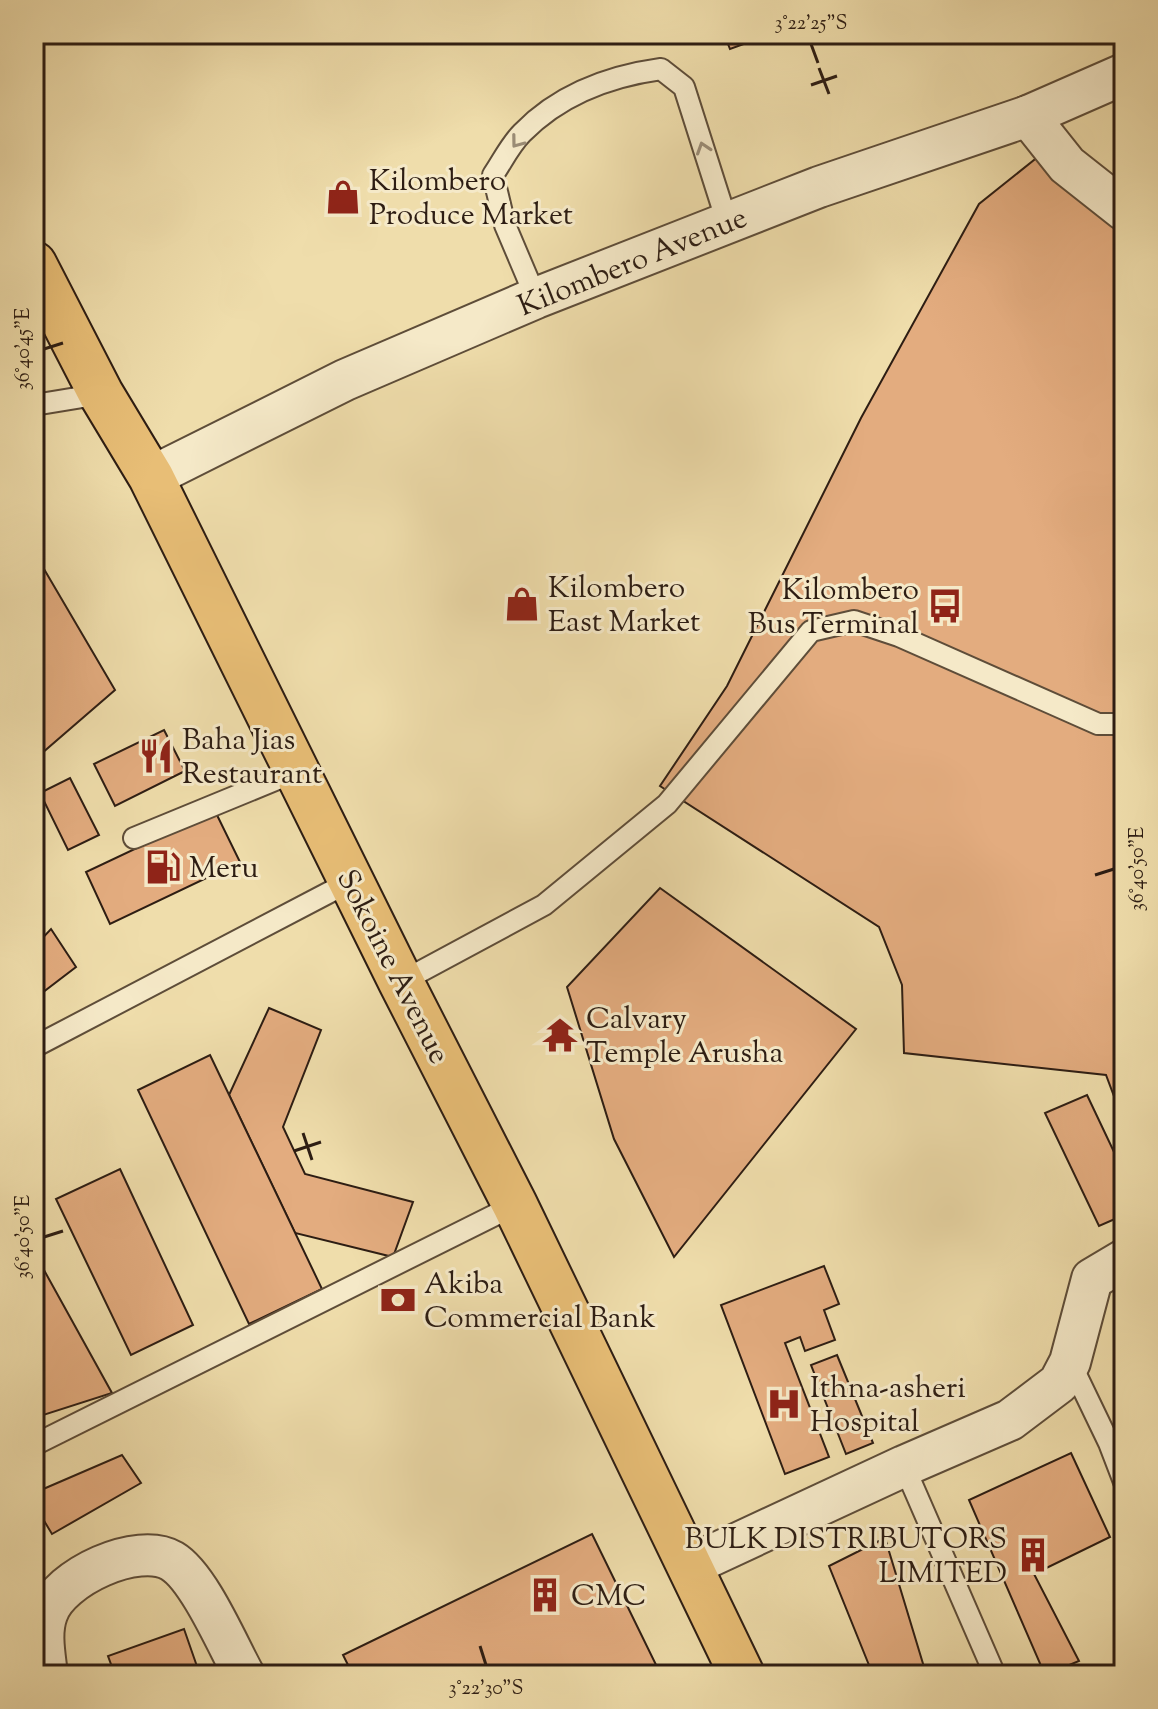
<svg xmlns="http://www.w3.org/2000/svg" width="1158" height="1709" viewBox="0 0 1158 1709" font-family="'Sorts Mill Goudy',serif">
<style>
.building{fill:#e3ac7f;stroke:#2d1d13;stroke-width:2}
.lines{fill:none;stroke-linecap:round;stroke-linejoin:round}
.lane-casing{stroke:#5e4d39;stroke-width:24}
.street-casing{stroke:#5e4d39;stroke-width:44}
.primary-casing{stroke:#2d1d13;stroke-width:48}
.lane{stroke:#f5e9c8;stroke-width:20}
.street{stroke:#f5e9c8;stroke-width:40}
.primary{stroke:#e8be76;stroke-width:44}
.oneway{stroke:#9b8d77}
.ticks{fill:none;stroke:#2d1d13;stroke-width:3}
.labels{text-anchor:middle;stroke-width:6;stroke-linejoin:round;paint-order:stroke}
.poi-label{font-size:30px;fill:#2d1d13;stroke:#f5e9c8;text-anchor:start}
.street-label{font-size:30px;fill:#2d1d13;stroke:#f5e9c8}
.neatline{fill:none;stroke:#2d1d13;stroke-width:3}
.ticks-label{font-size:20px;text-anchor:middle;fill:#2d1d13}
</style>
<rect width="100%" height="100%" fill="#efddab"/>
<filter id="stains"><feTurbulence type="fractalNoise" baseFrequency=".0025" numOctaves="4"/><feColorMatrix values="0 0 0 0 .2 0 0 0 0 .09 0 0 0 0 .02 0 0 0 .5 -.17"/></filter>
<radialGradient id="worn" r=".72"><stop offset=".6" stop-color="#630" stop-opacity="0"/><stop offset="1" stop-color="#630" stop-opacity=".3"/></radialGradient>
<g class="building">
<path d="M724 34H771L730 49Z"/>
<path d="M1039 156 1124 219V1123L1106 1075 904 1053 902 985 879 927 660 786 727 686 861 418 979 204Z"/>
<path d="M34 552 115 690 34 760Z"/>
<path d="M164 730 185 771 115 806 94 764Z"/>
<path d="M70 778 99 835 68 850 40 793Z"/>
<path d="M215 811 240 862 110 924 86 872Z"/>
<path d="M660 888 856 1029 674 1257 614 1139 567 987Z"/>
<path d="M51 929 76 967 38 996 34 981V947Z"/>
<path d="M269 1008 321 1030 283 1127 305 1174 413 1202 393 1257 295 1233 229 1095Z"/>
<path d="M210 1055 322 1289 249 1324 138 1090Z"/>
<path d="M1087 1095 1124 1173V1215L1099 1226 1045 1113Z"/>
<path d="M120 1169 193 1325 131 1355 56 1199Z"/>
<path d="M34 1252 112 1393 34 1418Z"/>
<path d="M824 1266 839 1304 824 1310 835 1340 805 1351 800 1337 785 1343 829 1457 785 1474 721 1305Z"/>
<path d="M837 1355 873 1443 846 1454 811 1365Z"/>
<path d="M1071 1453 1110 1537 1034 1574 1079 1661 1045 1675 969 1500Z"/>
<path d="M122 1455 141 1483 52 1534 34 1504V1493Z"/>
<path d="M592 1534 661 1675H353L343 1655Z"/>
<path d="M885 1538 924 1667 905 1675H873L829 1566Z"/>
<path d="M184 1629 200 1675H115L108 1656Z"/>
</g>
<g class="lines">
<g class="lane-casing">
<g id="lane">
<path d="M536 298 505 225 493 175C502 162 510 145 522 133 559 95 610 76 661 69L684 87 727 222"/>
<path d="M34 405 101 394"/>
<path d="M134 838 297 771"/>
<path d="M401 982 544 905 667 804 811 631 854 621 899 636 1098 724H1124"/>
<path d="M34 1047 351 881"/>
<path d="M1070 1362 1109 1443 1124 1482"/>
<path d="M34 1445 515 1205"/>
<path d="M904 1466 995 1675"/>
</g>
</g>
<g class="street-casing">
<g id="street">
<path d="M1028 116 1067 165 1124 210"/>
<path d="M151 477 345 380 536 298 819 187 1028 116 1124 74"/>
<path d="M689 1566 904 1466 1010 1420 1059 1383 1070 1362 1092 1279 1124 1260"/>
<path d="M47 1675C45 1656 40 1633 47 1614 59 1577 138 1541 172 1561 199 1577 228 1646 244 1675"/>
</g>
</g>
<g class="primary-casing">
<path id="primary" d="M34 264 101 394 151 477 401 982 515 1205 742 1675"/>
</g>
<use href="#lane" class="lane"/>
<use href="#street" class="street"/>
<use href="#primary" class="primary"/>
</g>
<defs><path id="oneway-chevron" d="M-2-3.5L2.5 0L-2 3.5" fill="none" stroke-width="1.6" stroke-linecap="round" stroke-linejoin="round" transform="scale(2)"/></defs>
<g class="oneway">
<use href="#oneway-chevron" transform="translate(517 142) rotate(127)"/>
<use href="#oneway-chevron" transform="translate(703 148) rotate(-108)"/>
</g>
<path class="ticks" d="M811 44 818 63M819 68 829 94M811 85 837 76M44 349 63 343M1095 875 1114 869M303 1133 312 1160M294 1151 321 1142M44 1237 63 1231M480 1646 486 1665"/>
<defs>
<g id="shop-bare" transform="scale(2.76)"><path d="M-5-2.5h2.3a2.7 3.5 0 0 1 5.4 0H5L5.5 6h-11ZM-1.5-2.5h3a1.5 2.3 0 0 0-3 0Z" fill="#8f2418" stroke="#f5e9c8" stroke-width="2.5" paint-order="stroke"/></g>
<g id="bus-bare" transform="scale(2.76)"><path d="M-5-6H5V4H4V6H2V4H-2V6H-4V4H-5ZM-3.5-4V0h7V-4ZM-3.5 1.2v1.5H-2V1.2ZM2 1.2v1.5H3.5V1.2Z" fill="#8f2418" stroke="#f5e9c8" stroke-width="2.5" paint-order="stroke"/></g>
<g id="restaurant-bare" transform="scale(2.76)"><path d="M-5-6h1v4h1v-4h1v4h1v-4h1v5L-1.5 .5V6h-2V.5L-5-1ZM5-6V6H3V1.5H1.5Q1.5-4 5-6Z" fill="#8f2418" stroke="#f5e9c8" stroke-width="2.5" paint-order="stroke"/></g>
<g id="fuel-bare" transform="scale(2.76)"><path d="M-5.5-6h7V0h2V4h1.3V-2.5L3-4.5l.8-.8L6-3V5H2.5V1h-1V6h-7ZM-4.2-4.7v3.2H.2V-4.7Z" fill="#8f2418" stroke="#f5e9c8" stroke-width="2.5" paint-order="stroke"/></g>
<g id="temple-bare" transform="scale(2.76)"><path d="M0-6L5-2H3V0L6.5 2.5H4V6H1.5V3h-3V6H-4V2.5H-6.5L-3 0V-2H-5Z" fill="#8f2418" stroke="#f5e9c8" stroke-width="2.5" paint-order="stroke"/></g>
<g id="bank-bare" transform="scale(2.76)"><path d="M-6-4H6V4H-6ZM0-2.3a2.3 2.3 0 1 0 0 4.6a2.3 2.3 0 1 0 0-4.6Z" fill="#8f2418" stroke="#f5e9c8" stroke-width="2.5" paint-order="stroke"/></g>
<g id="hospital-bare" transform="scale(2.76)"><path d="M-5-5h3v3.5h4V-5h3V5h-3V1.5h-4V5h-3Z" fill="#8f2418" stroke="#f5e9c8" stroke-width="2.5" paint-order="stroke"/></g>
<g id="building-bare" transform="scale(2.76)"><path d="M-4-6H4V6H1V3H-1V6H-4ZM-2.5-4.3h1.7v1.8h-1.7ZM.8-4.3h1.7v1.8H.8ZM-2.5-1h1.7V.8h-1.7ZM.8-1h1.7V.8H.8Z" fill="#8f2418" stroke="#f5e9c8" stroke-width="2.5" paint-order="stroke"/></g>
</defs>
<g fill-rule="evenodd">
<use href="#shop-bare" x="343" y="197"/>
<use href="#shop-bare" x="522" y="604"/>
<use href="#bus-bare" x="945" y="606"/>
<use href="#restaurant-bare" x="156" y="756"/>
<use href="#fuel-bare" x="163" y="867"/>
<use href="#temple-bare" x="560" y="1035"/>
<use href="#bank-bare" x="398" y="1300"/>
<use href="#hospital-bare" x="784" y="1404"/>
<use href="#building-bare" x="1033" y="1555"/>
<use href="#building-bare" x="545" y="1595"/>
</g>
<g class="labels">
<g class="poi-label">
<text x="369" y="190">Kilombero<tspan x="369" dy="34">Produce Market</tspan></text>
<text x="548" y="597">Kilombero<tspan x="548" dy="34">East Market</tspan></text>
<text x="919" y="599" text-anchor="end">Kilombero<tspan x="919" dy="34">Bus Terminal</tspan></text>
<text x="182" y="749">Baha Jias<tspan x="182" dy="34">Restaurant</tspan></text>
<text x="189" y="877">Meru</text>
<text x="586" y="1028">Calvary<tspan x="586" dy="34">Temple Arusha</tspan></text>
<text x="424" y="1293">Akiba<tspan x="424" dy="34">Commercial Bank</tspan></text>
<text x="810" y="1397">Ithna-asheri<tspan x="810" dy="34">Hospital</tspan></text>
<text x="1007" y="1548" text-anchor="end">BULK DISTRIBUTORS<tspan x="1007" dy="34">LIMITED</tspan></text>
<text x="571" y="1605">CMC</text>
</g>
<g class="street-label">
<text transform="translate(632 261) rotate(-22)" y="10">Kilombero Avenue</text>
<text transform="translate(394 966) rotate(63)" y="10">Sokoine Avenue</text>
</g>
</g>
<rect width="1158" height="1709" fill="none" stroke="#efddab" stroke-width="88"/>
<rect x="44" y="44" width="1070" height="1621" class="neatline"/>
<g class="ticks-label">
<text x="811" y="29">3°22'25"S</text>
<text transform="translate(22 349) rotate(-90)" y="7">36°40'45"E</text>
<text transform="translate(1136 869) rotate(-90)" y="7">36°40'50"E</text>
<text transform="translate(22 1237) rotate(-90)" y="7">36°40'50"E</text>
<text x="486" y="1694">3°22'30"S</text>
</g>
<rect width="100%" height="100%" filter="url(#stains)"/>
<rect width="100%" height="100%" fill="url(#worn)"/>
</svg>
